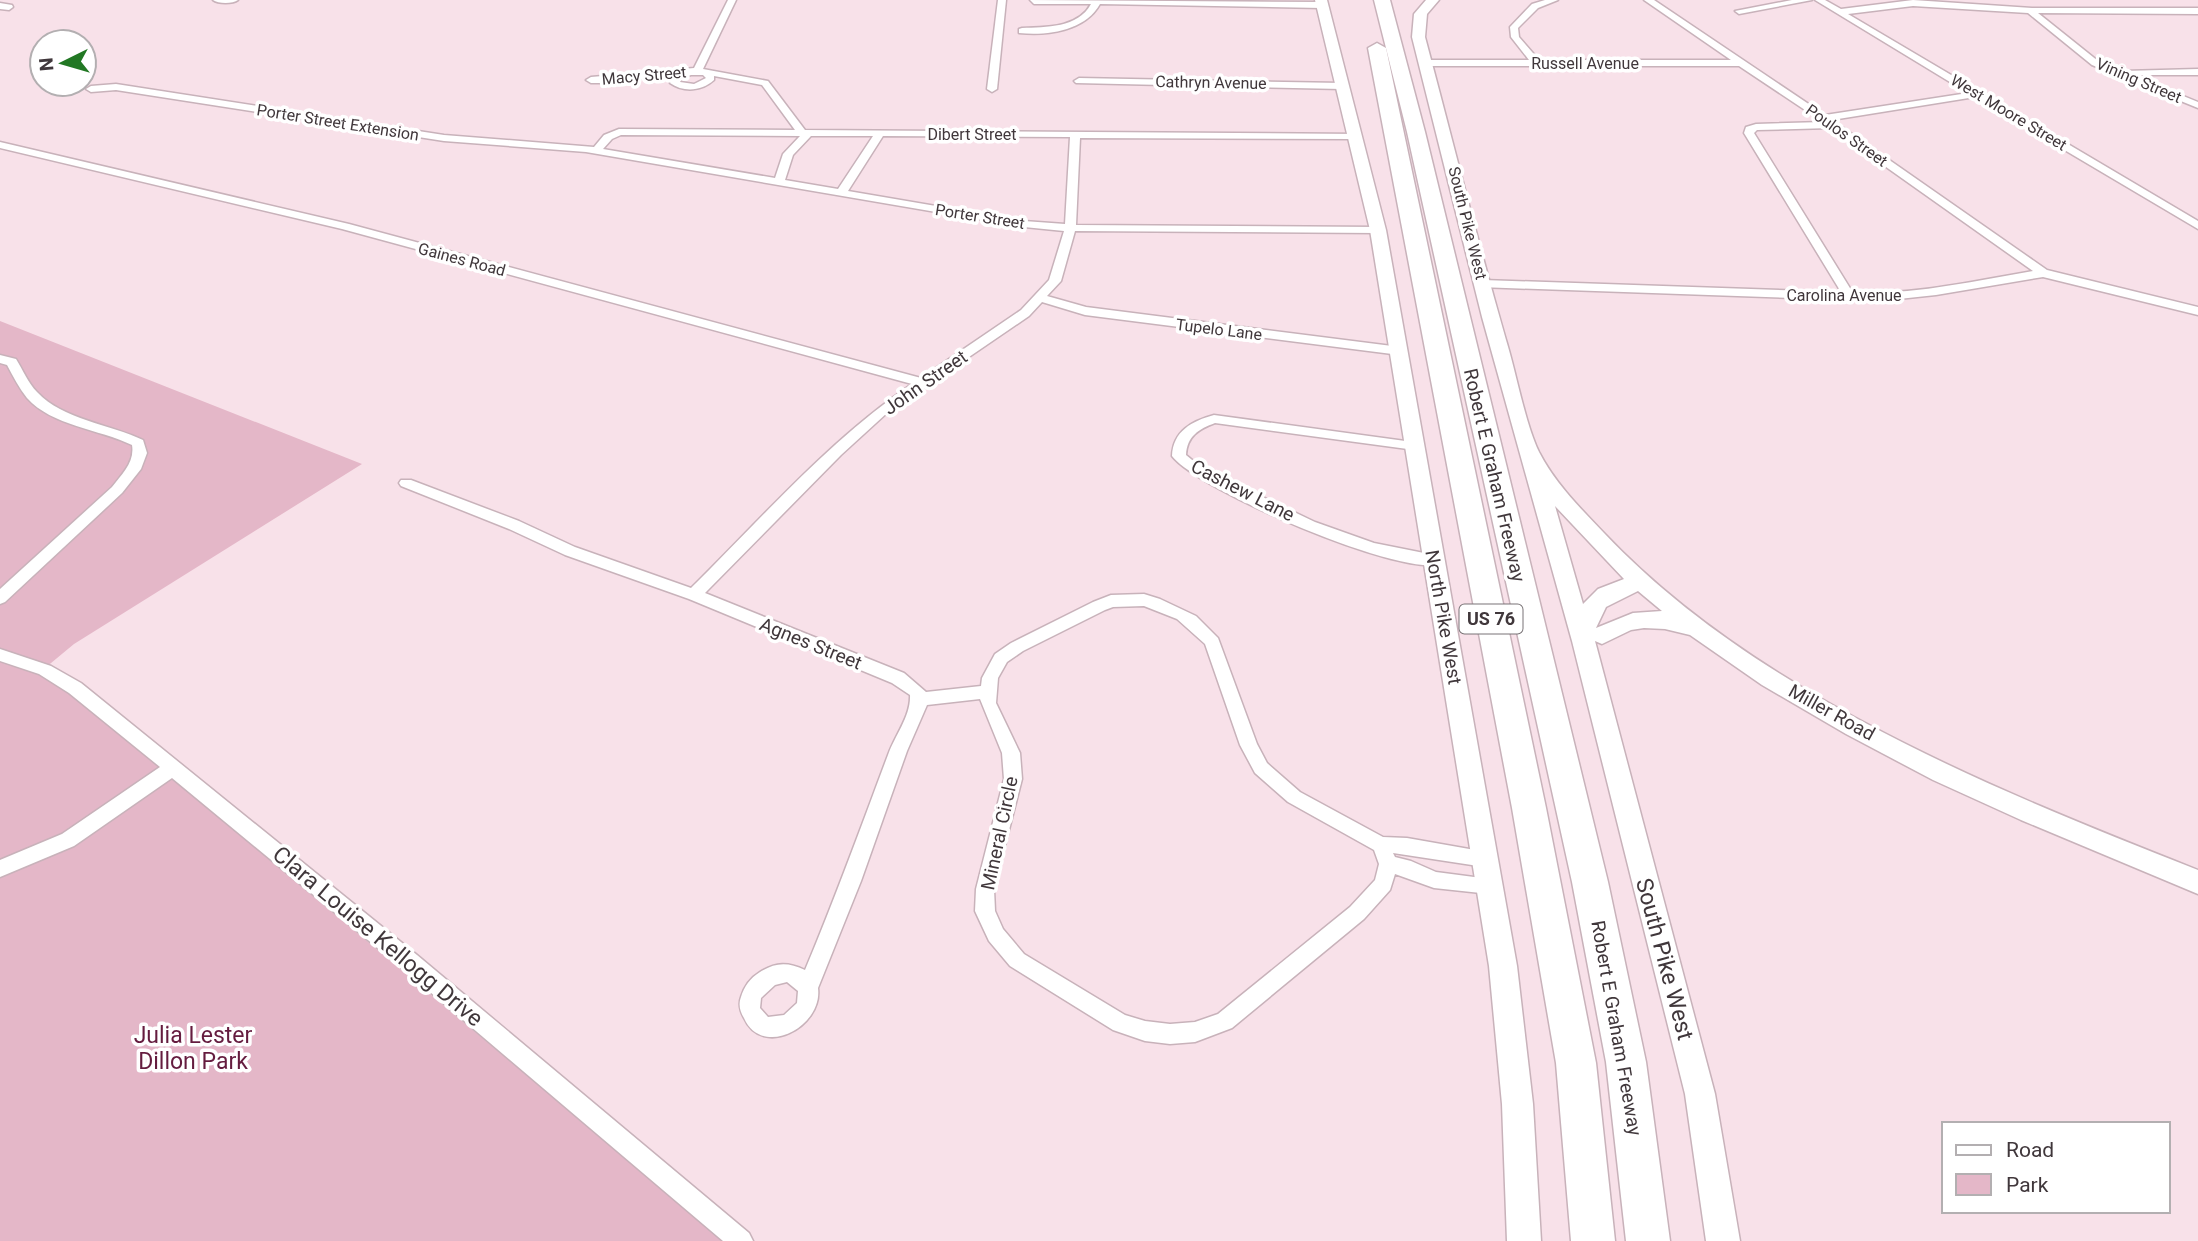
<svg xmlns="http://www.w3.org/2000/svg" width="2198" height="1241" viewBox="0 0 2198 1241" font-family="Roboto,sans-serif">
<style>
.green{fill:#e4b7c8}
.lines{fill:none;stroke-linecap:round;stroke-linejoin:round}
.minor-casing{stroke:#c8b2ba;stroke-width:3}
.secondary-casing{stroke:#c8b2ba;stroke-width:3}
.motorway-casing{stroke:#c8b2ba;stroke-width:3}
.minor{fill:#fff;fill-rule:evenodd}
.secondary{fill:#fff;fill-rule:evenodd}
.motorway{fill:#fff;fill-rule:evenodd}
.labels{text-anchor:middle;stroke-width:7;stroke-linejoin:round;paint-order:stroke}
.far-street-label{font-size:16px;fill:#40373b;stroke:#fff}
.shield{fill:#fff;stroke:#797376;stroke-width:2}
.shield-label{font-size:18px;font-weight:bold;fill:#40373b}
.street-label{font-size:19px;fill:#40373b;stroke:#fff}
.near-street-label{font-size:23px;fill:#40373b;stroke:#fff}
.near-park-label{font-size:23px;fill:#651c3f;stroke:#fff}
</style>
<rect width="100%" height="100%" fill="#f8e1e9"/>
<path class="green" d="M0 321 362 464 74 644 39 673 74 695 724 1241H0Z"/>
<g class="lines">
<g class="minor-casing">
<g id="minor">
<path d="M213 0H238C233 4 218 4 213 0Z"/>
<path d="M728 0H736L703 69 768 81 805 130 1359 134 1360 136 1355 139 1080 138 1076 225 1378 227 1384 230 1378 233 1075 231 1061 281 1047 296 1086 307 1400 347 1406 351 1400 355 1085 315 1042 302 1029 316 887 413 841 455 705 593 904 673 926 692 981 686 982 678 995 654 1011 643 1093 602 1111 595 1144 594 1160 599 1196 616 1218 638 1257 744 1267 763 1300 792 1383 837 1407 838 1492 853 1494 859 1492 865 1485 867 1393 853 1395 857 1411 861 1436 872 1497 880 1499 886 1497 892 1490 894 1434 888 1395 874 1390 890 1364 919 1232 1028 1195 1042 1170 1044 1145 1041 1113 1030 1010 966 989 941 975 911 976 889 1004 779 1002 753 980 699 927 705 907 751 861 881 818 988C823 1027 762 1059 744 1018 740 1011 738 1005 741 997 744 987 750 978 760 972 776 962 788 962 805 970 835 899 861 827 888 755 895 735 911 716 910 695L892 683 689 599 565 555 509 529 401 486 399 483 401 480H411L519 521 575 547 691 588C762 518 829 440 912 384L342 229 0 148V142L349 224 921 378 1021 310 1049 280 1064 231 1024 227 586 152 444 141 116 90 91 92 86 89 91 86 116 84 444 135 594 147 604 135 619 129 795 130 762 85 714 76V80C702 91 684 93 670 83L675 74 602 83H591L586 80 591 77 694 68ZM691 75H703L706 78 694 84 680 82 682 78ZM621 135 800 136 783 154 775 178 603 149 612 139ZM811 136H873L838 189 785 180 793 155ZM883 136 1070 137 1065 224 1024 221 848 191ZM1144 606 1177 619 1205 644 1240 745 1255 773 1288 802 1374 850 1379 864 1375 880 1350 907 1218 1014 1195 1022 1170 1024 1145 1021 1125 1015 1024 954 1003 929 995 911 994 889 1022 779 1020 753 996 703 998 678 1007 662 1023 651 1105 610 1113 607ZM787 982 798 991 797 1003 784 1015 768 1017 760 1008 761 998 775 985Z"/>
<path d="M998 0H1006L997 89 992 92 987 89Z"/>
<path d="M1030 0 1322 2 1326 5 1322 8 1100 4C1085 31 1047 36 1019 33V29L1022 28C1046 27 1078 28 1091 4H1034Z"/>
<path d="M1545 0H1558L1538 8 1518 28 1519 37 1539 60H1731L1644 0H1654L1825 115 1968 93 1815 0H1825L1841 9 1913 0 2032 8H2198V14L2038 13 2098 61 2123 71 2198 69V75H2132L2198 102V108L2092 65 2028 13 1913 6 1848 14 2198 221V229L1975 97 1832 120 2047 270 2198 307V315L2043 277 1936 295 1880 301 1479 287 1477 284 1483 280 1841 292 1744 133 1746 127 1756 124 1823 122 1739 66H1427L1422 63 1427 60H1529L1511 37 1510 27 1532 4ZM1831 128 2033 271C1973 281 1914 295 1853 293L1754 133 1757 130Z"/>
<path d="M1792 0H1812L1739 14 1735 11Z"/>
<path d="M0 3 12 5 13 7 9 10 0 9Z"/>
<path d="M1079 78 1342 83 1347 86 1342 89 1076 83 1074 81Z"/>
<path d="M0 355 16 359C23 370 28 383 37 392 63 420 110 424 143 440L147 453 141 469 122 493 5 602 0 604V589L112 487C122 474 135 462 132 445 99 429 52 426 27 398 19 388 13 376 7 365L0 363Z"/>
<path d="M1214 415 1420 443 1422 446 1415 450 1215 423C1199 429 1187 436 1186 455L1197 464 1225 479 1315 522 1374 543 1439 556 1442 560 1439 564C1399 576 1198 490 1172 456 1173 431 1192 421 1214 415Z"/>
<path d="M0 649 51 666 81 683 417 955 749 1233 753 1241H723L403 969 172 778 74 846 0 877V860L62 834 160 767 69 693 39 674 0 661Z"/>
</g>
</g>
<g class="secondary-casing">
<g id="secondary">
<path d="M1315 0H1327L1386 230 1517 966 1533 1104 1541 1241H1507L1502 1104 1489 966 1370 230Z"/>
<path d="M1426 0H1439L1427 14 1425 37C1452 138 1477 240 1506 340 1516 372 1525 423 1539 452 1555 483 1580 508 1604 533 1756 694 1995 790 2198 870V894L2021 820 1933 780 1846 734 1762 685 1690 635 1665 629 1644 628 1631 630 1602 644 1595 641 1715 1094 1740 1241H1706L1685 1094 1572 641 1482 317 1412 37 1414 14ZM1555 506 1624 579 1598 589 1583 604ZM1638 591 1662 611 1633 613 1596 628 1606 607Z"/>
</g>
</g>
<g class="motorway-casing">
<g id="motorway">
<path d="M1374 0H1390L1425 132 1608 882 1646 1062 1670 1241H1626L1606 1062 1572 882 1407 132Z"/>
<path d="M1377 43 1386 48 1546 808 1596 1063 1615 1241H1571L1556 1063 1512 808 1368 48Z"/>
</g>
</g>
<use href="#minor" class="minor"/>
<use href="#secondary" class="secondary"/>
<use href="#motorway" class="motorway"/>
</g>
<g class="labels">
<g class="far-street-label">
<text x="1585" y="69">Russell Avenue</text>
<text transform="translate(644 75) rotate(-5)" y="6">Macy Street</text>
<text transform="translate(2139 80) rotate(23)" y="6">Vining Street</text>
<text transform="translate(1211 82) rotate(1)" y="6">Cathryn Avenue</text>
<text transform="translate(2009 112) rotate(31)" y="6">West Moore Street</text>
<text transform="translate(338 122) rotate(9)" y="6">Porter Street Extension</text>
<text x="972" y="140">Dibert Street</text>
<text transform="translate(1847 135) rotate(35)" y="6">Poulos Street</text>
<text transform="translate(980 216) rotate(9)" y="6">Porter Street</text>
<text transform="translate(1468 223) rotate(76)" y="6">South Pike West</text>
<text transform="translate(462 259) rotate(15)" y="6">Gaines Road</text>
<text x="1844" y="301">Carolina Avenue</text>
<text transform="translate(1219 329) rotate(7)" y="6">Tupelo Lane</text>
</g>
<rect class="shield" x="1459.5" y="604.5" width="63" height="29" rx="5"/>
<g class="shield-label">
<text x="1491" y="625">US 76</text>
</g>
<g class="street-label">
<text transform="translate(925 382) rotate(-35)" y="7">John Street</text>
<text transform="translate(1495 475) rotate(77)" y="7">Robert E Graham Freeway</text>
<text transform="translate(1243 490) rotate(27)" y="7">Cashew Lane</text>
<text transform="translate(1444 617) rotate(80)" y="7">North Pike West</text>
<text transform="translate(811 643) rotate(22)" y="7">Agnes Street</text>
<text transform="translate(1832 712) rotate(29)" y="7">Miller Road</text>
<text transform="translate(999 833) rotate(-78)" y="7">Mineral Circle</text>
<text transform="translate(1617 1028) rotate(80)" y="7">Robert E Graham Freeway</text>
</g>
<g class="near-street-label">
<text transform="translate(378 936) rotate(40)" y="8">Clara Louise Kellogg Drive</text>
<text transform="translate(1665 959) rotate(75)" y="8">South Pike West</text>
</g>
<g class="near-park-label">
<text x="193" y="1043">Julia Lester<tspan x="193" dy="26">Dillon Park</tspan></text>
</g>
</g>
<rect x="1942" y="1122" width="228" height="91" fill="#ffffff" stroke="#b3afb1" stroke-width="2"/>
<rect x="1956" y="1145" width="35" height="10" fill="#ffffff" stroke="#b3afb1" stroke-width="2"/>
<text x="2006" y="1157" font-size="21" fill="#40373b">Road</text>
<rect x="1956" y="1174" width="35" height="21" fill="#e4b7c8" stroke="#b3afb1" stroke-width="2"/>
<text x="2006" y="1192" font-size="21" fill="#40373b">Park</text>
<g transform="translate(63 63) rotate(265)"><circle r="33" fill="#ffffff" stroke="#b3afb1" stroke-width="2"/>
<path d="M0-5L12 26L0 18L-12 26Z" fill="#227824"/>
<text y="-10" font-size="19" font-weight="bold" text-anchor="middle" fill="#40373b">N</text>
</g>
</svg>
